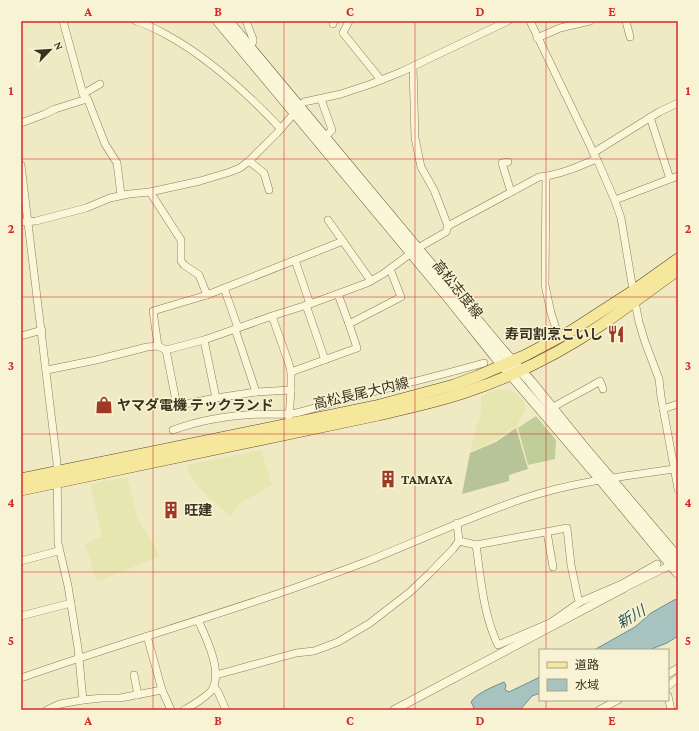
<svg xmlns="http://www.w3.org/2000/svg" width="699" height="731" viewBox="0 0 699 731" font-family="'Crimson Pro','Noto Sans JP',serif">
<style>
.farmland{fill:#e6e6b1}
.green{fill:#c0cf97}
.cemetery{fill:#b7c497}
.water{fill:#a6c3bf;stroke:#6c928f}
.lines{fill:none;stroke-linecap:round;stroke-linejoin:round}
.minor-casing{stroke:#8c7d59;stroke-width:8}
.tertiary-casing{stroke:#8c7d59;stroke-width:9}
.secondary-casing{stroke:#6e5d3d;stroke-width:11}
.primary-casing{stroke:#5a492e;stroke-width:12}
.minor{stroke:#faf6d8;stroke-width:7}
.tertiary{stroke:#faf6d8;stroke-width:8}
.secondary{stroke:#faf6d8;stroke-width:10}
.primary{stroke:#f5e79b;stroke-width:11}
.grid{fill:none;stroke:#d62828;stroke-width:1;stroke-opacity:0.55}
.labels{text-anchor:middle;stroke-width:3;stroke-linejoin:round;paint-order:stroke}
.street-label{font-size:14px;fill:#3b311e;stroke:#f7f3d4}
.poi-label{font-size:14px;font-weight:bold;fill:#3b311e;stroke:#f7f3d4;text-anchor:start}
.water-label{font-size:15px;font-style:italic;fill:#2d575c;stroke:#f7f3d4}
.neatline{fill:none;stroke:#d62828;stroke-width:1.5}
.grid-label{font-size:13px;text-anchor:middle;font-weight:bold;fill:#d62828}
</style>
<rect width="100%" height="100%" fill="#f0eac4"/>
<g class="farmland">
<path d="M500 389 515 392 524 401 525 409 517 426 485 446 470 451 481 411V396Z"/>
<path d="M261 450 272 485 242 502 236 508 231 517 201 490 190 474 187 465Z"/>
<path d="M127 477 138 519 160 556 97 582 85 544 102 536 90 484Z"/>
</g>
<path class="green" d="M536 416 556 440 555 459 528 465 518 428Z"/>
<path class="cemetery" d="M516 428 528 469 509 475V481L462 494 470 453 496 442Z"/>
<g class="water">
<path d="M678 599V636L667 643 649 650H594L635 627 651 613 674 600Z"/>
<path d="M540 677V693L532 696 520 710H472L474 708 471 702C476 693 495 686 504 682L506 685 505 690 509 692Z"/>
</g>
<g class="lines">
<g class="minor-casing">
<g id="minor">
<path d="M63 21 83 94 88 100 105 144 117 163 121 195"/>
<path d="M136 21C147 24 156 29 167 35 209 58 248 94 281 129"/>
<path d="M246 21 253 39V42L249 46"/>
<path d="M349 21 343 33 381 80"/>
<path d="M530 21 599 164 615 201 621 218 635 302 639 322 645 342 659 379 661 397 678 489"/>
<path d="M626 21 630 37"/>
<path d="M333 24 334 21"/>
<path d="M537 38 560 28 590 21"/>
<path d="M83 94 100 84"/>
<path d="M321 99 332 130 325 137"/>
<path d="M650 117 670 179"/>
<path d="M21 123 45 114 55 109 87 99"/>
<path d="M593 153 659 112 678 103"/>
<path d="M249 161 264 173 269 190"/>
<path d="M508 162 502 163 511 192"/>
<path d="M21 165 57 463 58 543 68 586 78 648 83 700 60 704 47 710"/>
<path d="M546 176 545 285 551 313 559 338"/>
<path d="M150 192 181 240V261L184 265 199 275 207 295"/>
<path d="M615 200 678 176"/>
<path d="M328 220 371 281"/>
<path d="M21 222 36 221 86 208 110 198 129 194 150 192 200 181 230 172 240 168 249 161 277 133 304 102 341 94 371 84 401 72 508 21"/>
<path d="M448 226 539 177C559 175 578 167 596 159"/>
<path d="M295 260 310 304"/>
<path d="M224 288 238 328"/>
<path d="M338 294 349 324 401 297 390 269"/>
<path d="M306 305 325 360"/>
<path d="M272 316 289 364 291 372 357 348 349 324"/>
<path d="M235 329 256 392 291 390"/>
<path d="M21 336 42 330"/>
<path d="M204 340 216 398"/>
<path d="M158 346 153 311 207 295 343 241"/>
<path d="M166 350 176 401 180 405 216 398 256 392"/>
<path d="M47 370 96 360 147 347 158 346 166 350 204 340 272 316 310 304 367 283 383 274 418 248 446 232 448 226 434 190 421 167 415 138 413 67"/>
<path d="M552 408C568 398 584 391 600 381L603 389"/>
<path d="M663 409 678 404"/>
<path d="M289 418 291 390V372"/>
<path d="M173 430C200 420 231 415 260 414 272 414 283 415 296 413 317 408 337 401 357 396 400 385 442 375 484 363"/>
<path d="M457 523 459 541 476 545C481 579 483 614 498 645L550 623 580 602 622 584"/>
<path d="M547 532 553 567"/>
<path d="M476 545 567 528 571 565 578 598 580 602"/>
<path d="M21 561 58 551"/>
<path d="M657 564 622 584 624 588 675 563"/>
<path d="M21 616 71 603"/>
<path d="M147 636 162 690 171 710"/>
<path d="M668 674 678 668"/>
<path d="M134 675 138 695"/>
<path d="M216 675 296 653 314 651 338 642 370 623 410 592 431 572 453 549 459 541"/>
<path d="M21 678C114 645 210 618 303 585 325 577 347 569 368 561 420 540 472 516 525 498 573 482 625 476 674 469"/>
<path d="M668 686 678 678"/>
<path d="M214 687 218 692 226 710"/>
<path d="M668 696 671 710"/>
<path d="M83 700 102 698H120L162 690"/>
<path d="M184 710C190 707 211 694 213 688 222 669 206 638 198 620"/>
<path d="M599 710 618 700"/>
</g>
</g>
<g class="tertiary-casing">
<path id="tertiary" d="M394 710 624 588"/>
</g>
<g class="secondary-casing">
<g id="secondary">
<path d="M218 21 451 301 494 355 601 480 678 573"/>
<path d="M228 21 503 351 531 382 582 445 678 558"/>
</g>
</g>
<g class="primary-casing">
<g id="primary">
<path d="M21 479 376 406 454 385 478 376 526 355 571 331 633 291 678 259"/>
<path d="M21 490 378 415C407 408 436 402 463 393 512 377 562 352 604 323 629 306 653 288 678 270"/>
</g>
</g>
<use href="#minor" class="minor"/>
<use href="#tertiary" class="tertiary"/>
<use href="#secondary" class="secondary"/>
<use href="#primary" class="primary"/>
</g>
<path class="grid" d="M153 21V710M284 21V710M415 21V710M546 21V650M21 159H678M21 297H678M21 434H678M21 572H678M546 700V710"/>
<defs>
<g id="restaurant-bare" transform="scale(1.38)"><path d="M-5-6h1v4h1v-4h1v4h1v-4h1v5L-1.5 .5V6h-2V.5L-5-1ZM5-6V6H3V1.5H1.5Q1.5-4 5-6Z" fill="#9e3926" stroke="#f7f3d4" stroke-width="2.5" paint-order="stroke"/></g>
<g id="shop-bare" transform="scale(1.38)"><path d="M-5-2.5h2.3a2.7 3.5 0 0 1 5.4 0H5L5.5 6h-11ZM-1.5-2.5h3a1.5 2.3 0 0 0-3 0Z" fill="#9e3926" stroke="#f7f3d4" stroke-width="2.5" paint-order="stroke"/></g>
<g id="building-bare" transform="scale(1.38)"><path d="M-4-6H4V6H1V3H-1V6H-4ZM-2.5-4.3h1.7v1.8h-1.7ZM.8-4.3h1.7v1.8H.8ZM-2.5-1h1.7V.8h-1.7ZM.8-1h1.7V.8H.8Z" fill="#9e3926" stroke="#f7f3d4" stroke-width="2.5" paint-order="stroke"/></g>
</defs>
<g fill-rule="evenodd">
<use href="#restaurant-bare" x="616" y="334"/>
<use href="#shop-bare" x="104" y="405"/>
<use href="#building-bare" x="388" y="479"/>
<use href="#building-bare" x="171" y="510"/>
</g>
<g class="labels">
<g class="street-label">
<text transform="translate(458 289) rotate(51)" y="5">高松志度線</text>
<text transform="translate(361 393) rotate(-13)" y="5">高松長尾大内線</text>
</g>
<g class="poi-label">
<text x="603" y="339" text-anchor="end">寿司割烹こいし</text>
<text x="117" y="410">ヤマダ電機 テックランド</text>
<text x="401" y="484">TAMAYA</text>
<text x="184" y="515">旺建</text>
</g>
<g class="water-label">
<text transform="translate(631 617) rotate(-30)" y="5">新川</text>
</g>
</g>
<rect width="699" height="731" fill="none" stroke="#f7f3d4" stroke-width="44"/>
<rect x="539" y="649" width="130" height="52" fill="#f7f3d4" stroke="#aca58b"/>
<rect x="547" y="662" width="20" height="6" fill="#f5e79b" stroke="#aca58b"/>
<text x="575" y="669" font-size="12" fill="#3b311e">道路</text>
<rect x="547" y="679" width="20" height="12" fill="#a6c3bf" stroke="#aca58b"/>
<text x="575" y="689" font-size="12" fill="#3b311e">水域</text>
<g transform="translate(50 50) rotate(65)" stroke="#f7f3d4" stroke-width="3" paint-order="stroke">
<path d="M0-3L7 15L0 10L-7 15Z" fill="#3b311e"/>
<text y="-6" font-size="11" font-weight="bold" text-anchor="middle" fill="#3b311e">N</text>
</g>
<rect x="22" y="22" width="655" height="687" class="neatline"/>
<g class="grid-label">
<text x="88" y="16">A</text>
<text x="218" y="16">B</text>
<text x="350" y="16">C</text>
<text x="480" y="16">D</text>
<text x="612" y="16">E</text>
<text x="11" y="95">1</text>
<text x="688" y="95">1</text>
<text x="11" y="233">2</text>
<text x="688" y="233">2</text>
<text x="11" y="370">3</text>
<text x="688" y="370">3</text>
<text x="11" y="507">4</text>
<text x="688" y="507">4</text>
<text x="11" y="645">5</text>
<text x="688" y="645">5</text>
<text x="88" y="725">A</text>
<text x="218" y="725">B</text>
<text x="350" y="725">C</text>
<text x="480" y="725">D</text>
<text x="612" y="725">E</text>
</g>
</svg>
